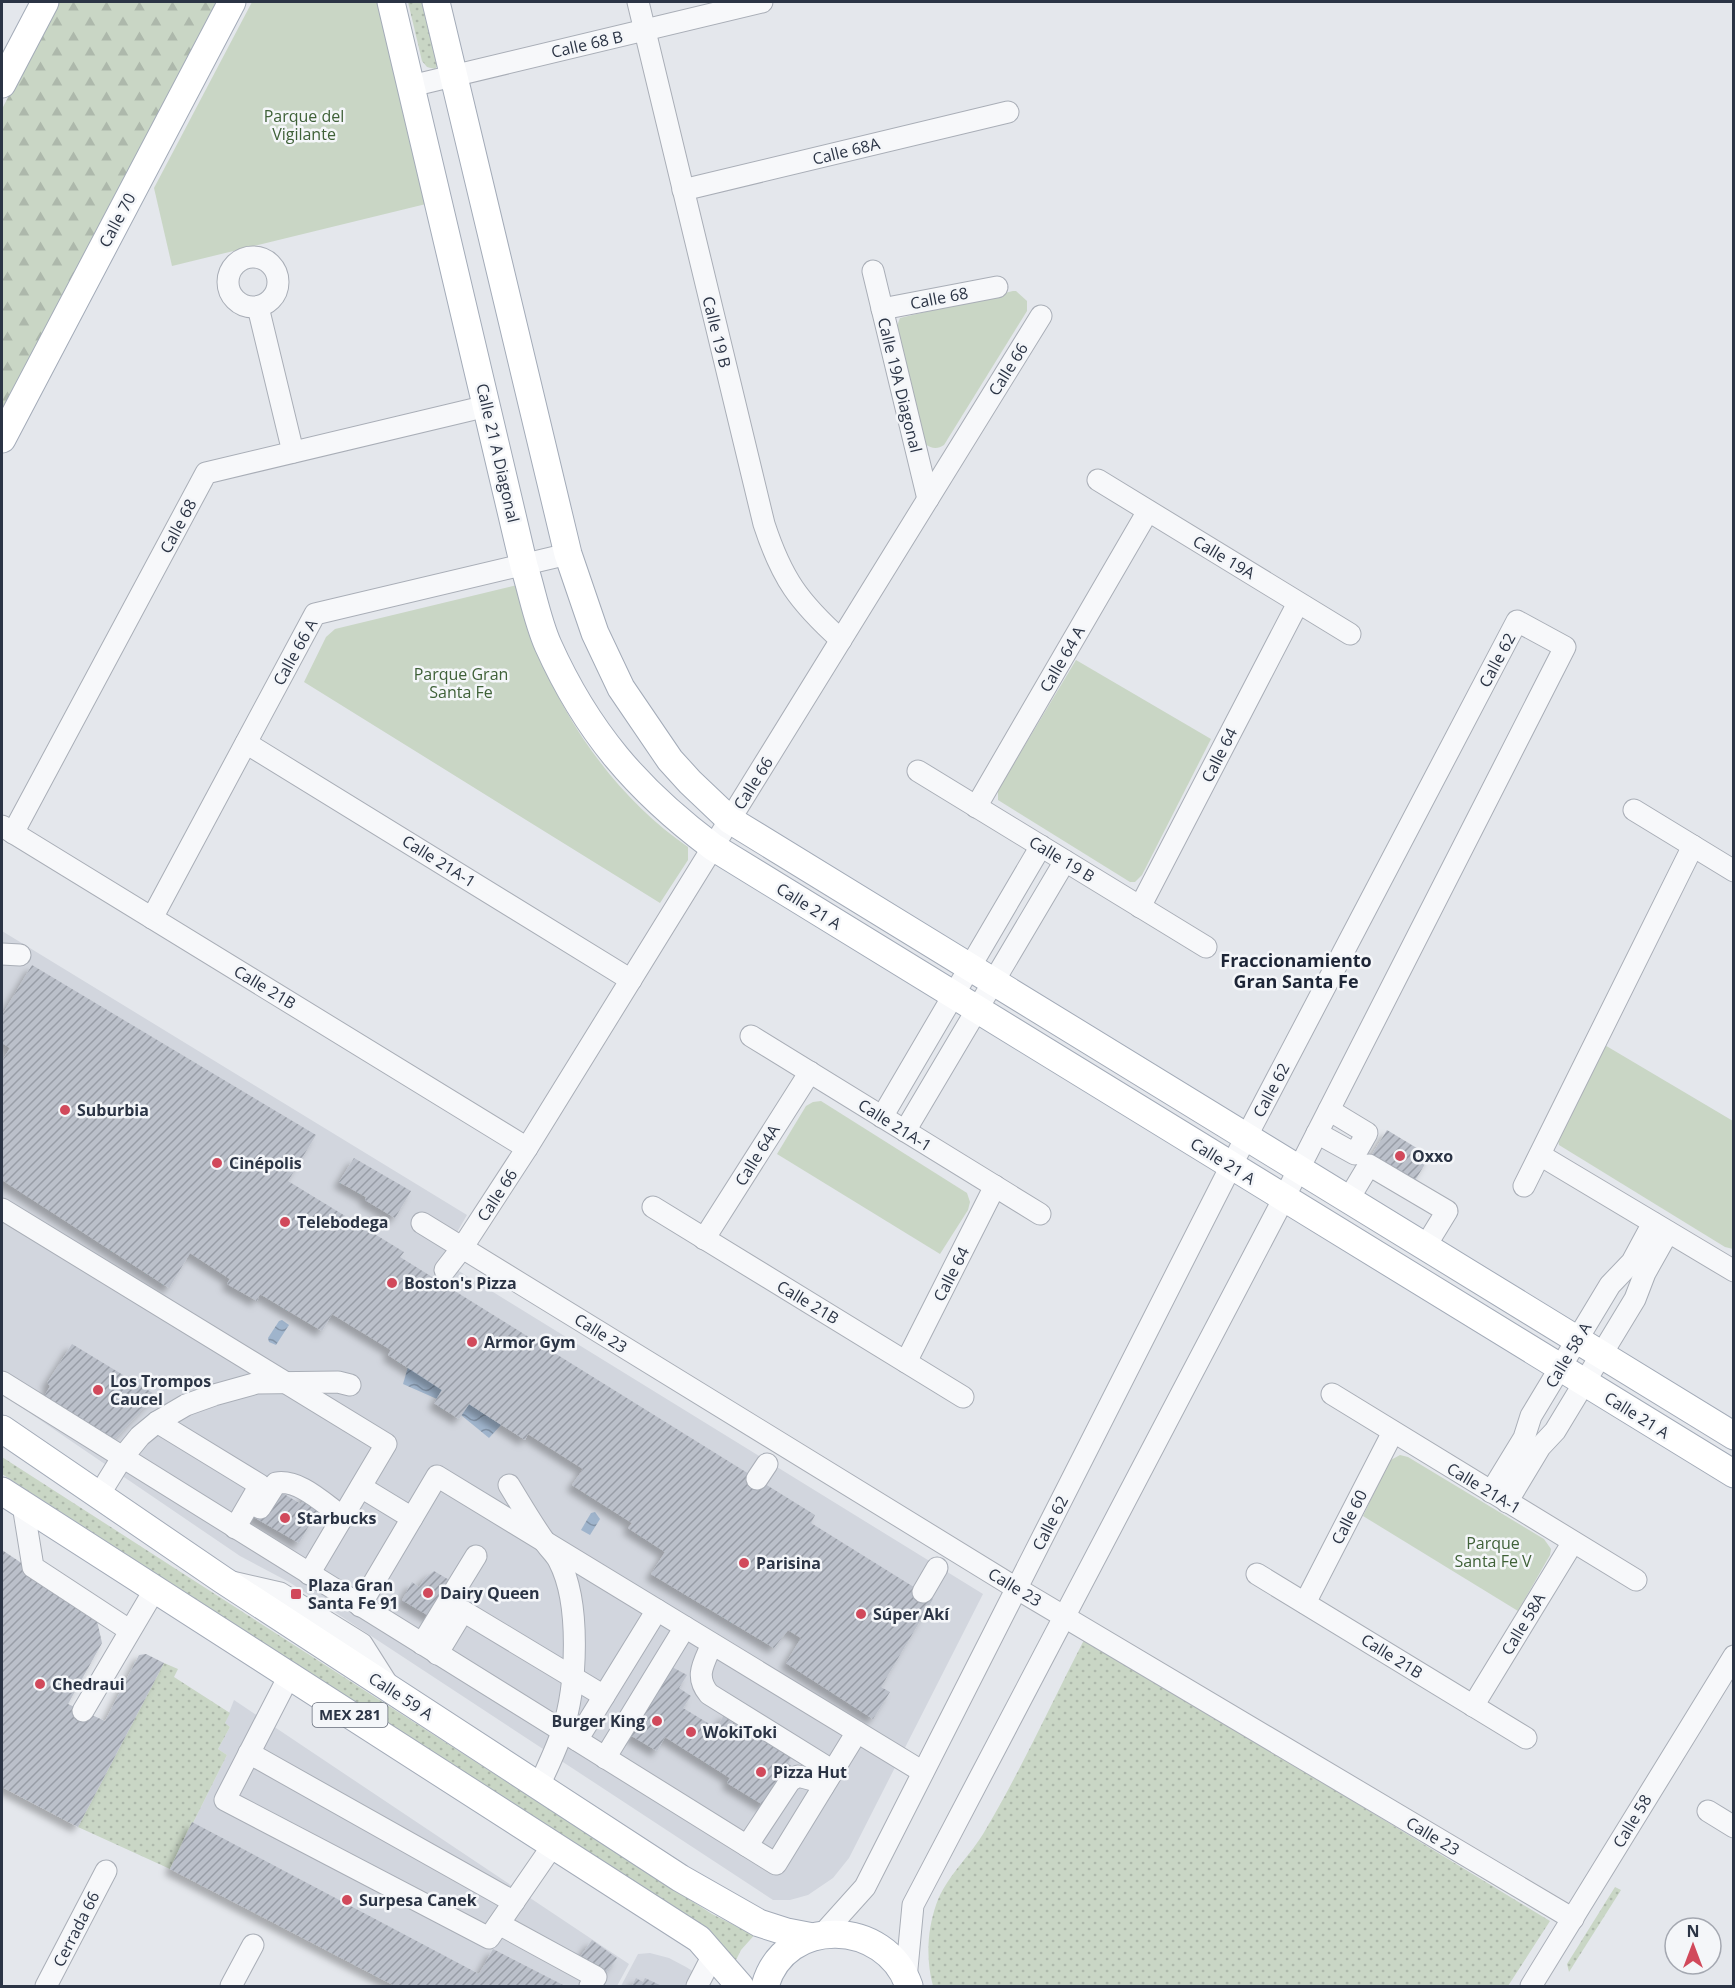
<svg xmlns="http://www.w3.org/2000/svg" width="1735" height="1988" viewBox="0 0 1735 1988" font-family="'Open Sans',sans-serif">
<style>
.built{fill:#d2d6de}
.grass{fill:url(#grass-dots)}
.forest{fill:url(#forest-firs)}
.park{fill:#c9d6c5}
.water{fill:url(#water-waves)}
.building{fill:url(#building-hatch);filter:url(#shadow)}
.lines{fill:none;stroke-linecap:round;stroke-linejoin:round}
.minor-casing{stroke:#a9aeb7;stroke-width:23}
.major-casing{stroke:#a3abb8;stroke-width:29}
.minor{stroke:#f7f8fa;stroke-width:21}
.major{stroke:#fff;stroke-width:27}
.poi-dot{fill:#d1495b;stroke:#f4f6f9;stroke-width:2}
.labels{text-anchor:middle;stroke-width:5;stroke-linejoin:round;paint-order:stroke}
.shield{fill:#f4f6f9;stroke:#676e7b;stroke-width:1.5}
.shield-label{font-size:15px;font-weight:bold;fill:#2b3445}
.street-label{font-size:16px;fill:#2b3445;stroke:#f4f6f9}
.park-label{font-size:16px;fill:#3f6138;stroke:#f4f6f9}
.poi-label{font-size:16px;font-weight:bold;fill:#2b3445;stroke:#f4f6f9;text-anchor:start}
.neighbourhood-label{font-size:18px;font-weight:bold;fill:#1d2536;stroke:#f4f6f9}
</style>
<defs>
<pattern id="grass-dots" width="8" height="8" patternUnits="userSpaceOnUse" patternTransform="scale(1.5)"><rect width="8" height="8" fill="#c9d6c5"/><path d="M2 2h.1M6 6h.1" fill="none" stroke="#adb8ab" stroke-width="1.8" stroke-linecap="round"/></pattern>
<pattern id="forest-firs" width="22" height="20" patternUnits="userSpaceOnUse" patternTransform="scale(1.5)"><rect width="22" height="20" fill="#c9d6c5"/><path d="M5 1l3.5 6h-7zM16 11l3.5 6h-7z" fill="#adb8ab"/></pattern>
<pattern id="water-waves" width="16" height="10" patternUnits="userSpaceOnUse" patternTransform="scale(1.5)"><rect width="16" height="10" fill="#9fb4cc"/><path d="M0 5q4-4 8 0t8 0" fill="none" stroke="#8293a7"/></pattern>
<pattern id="building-hatch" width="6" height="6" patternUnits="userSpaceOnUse" patternTransform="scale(1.5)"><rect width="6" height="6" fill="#bbc0ca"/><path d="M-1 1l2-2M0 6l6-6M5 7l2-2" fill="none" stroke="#989da6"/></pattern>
<filter id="shadow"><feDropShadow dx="-5.5" dy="5.5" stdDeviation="3" flood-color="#0004"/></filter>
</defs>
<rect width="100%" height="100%" fill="#e4e7ec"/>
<g class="built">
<path d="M2 931 467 1215 441 1260 983 1594 849 1858 833 1878 808 1895 790 1900H773L289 1582 240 1556 2 1394Z"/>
<path d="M234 1700 629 1964 617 1986H395L170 1869 227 1755 218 1749 230 1727 225 1723Z"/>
<path d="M650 1953 669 1958 686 1967 694 1972 704 1986H621L638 1954Z"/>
</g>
<g class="grass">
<path d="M408 2H428L440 63 435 69 427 67 422 61Z"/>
<path d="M2 1457 712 1914 744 1930 758 1931 741 1950 734 1964 701 1925 2 1474Z"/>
<path d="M1085 1638 1550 1921 1508 1986H933C926 1960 927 1931 936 1905 946 1876 971 1856 986 1829 1022 1768 1052 1702 1085 1638Z"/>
<path d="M164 1663 178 1669 174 1677 230 1713 225 1723 230 1727 218 1749 227 1755 170 1869 78 1827Z"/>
<path d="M1615 1887 1621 1890 1569 1972 1567 1964Z"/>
</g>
<path class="forest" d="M57 2H221L2 411V109Z"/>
<g class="park">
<path d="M252 2H383L430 203 172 266 154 188Z"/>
<path d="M1013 291H1016L1027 301V311L944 445C938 449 932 449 925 444L897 326 900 318Z"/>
<path d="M517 585C523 606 528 629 537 650 567 727 620 800 688 847V860L660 903 304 682 326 637 335 629Z"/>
<path d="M1076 660 1211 739 1142 875 1135 882H1130L998 800V790Z"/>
<path d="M1603 1044 1733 1121V1249L1725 1247 1559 1145 1558 1140Z"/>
<path d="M821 1101 967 1193 970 1202 968 1210 940 1254 777 1154 806 1106 813 1102Z"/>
<path d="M1400 1455 1408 1457 1544 1539 1551 1549 1550 1555 1518 1611 1363 1516 1389 1461Z"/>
</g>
<g class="water">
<path d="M282 1320 289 1325 276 1345 269 1342 268 1338 279 1321Z"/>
<path d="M408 1367 442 1390 437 1399 403 1384Z"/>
<path d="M469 1404 501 1425 489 1438 461 1415Z"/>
<path d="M595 1512 600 1519 590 1535 581 1530 591 1513Z"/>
</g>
<g class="building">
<path d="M32 965 316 1135 288 1181 404 1252 400 1257 815 1515 811 1523 933 1599 881 1687 890 1692 873 1719 786 1663 801 1638 788 1630 774 1648 651 1574 665 1552 628 1528 632 1523 572 1485 583 1469 528 1434 525 1440 469 1404 459 1419 434 1403 442 1390 388 1355 391 1350 332 1314 322 1331 260 1294 257 1301 227 1284 230 1279 190 1253 169 1288 2 1180V1061L10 1048 2 1043V1015Z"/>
<path d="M1387 1130 1430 1156 1414 1182 1371 1156Z"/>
<path d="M354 1158 411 1191 395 1218 365 1200 366 1197 339 1182Z"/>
<path d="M72 1344 156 1395 112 1442 43 1399 50 1386 47 1383Z"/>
<path d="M309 1489 324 1499 299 1543 250 1515 279 1491 301 1504Z"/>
<path d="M2 1550 95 1612 102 1643 68 1704 105 1721 139 1655 146 1654 164 1663 78 1827 2 1787Z"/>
<path d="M434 1571 456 1584 434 1619 402 1600 412 1582 419 1587 424 1579Z"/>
<path d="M672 1667 687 1675 679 1688 691 1696 683 1708 716 1728 725 1714 743 1721 739 1727 756 1738 759 1734 793 1755 788 1763 792 1767 765 1806 727 1783 730 1778 665 1737 657 1751 630 1735Z"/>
<path d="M192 1822 479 1974 493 1949 565 1986H395L170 1869Z"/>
<path d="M592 1940 617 1958 605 1974 580 1957Z"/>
<path d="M636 1978 643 1982 645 1978 662 1986H632Z"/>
</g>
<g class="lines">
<g class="minor-casing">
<g id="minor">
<path d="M638 2 764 524C782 579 799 602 841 640"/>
<path d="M411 86 762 2"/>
<path d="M683 190 1008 112"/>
<circle cx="253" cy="282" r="25"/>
<path d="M873 271 928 499"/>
<path d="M258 307 293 452"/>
<path d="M882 309 997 287"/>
<path d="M1098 480 1350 634"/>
<path d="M246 743 631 980"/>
<path d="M918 771 1206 947"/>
<path d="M976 807 1148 511"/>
<path d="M1634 810 1734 871"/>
<path d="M2 826 527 1148"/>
<path d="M13 833 206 473 487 406"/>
<path d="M1140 907 1298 603"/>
<path d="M152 918 315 614 568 554"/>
<path d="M2 954 20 955"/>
<path d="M751 1036 1040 1214"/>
<path d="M882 1117 1041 846"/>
<path d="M905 1131 1065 861"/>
<path d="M1317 1133 1355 1154 1367 1133 1329 1110"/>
<path d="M1540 1155 1734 1271"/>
<path d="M1524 1186 1693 846"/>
<path d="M1348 1200 1369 1165 1447 1211 1425 1247"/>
<path d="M653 1207 963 1397"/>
<path d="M2 1209 386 1444 309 1574"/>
<path d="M422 1223 1016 1588 1573 1919"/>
<path d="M704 1239 810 1072"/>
<path d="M445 1270 462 1248 527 1148 1041 316"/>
<path d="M906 1362 995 1186"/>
<path d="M2 1382 776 1864 857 1732"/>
<path d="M1332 1394 1636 1580"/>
<path d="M157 1422 260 1485 235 1528"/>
<path d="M757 1479 767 1464"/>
<path d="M509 1485C520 1503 531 1522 543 1539 547 1547 555 1553 559 1561 581 1603 577 1687 562 1732 556 1750 547 1768 539 1786"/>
<path d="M361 1487 412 1518"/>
<path d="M1491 1492 1524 1438 1531 1416 1610 1285 1632 1262 1653 1223"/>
<path d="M99 1495 122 1458 140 1436 157 1422 186 1405 214 1395 257 1383 338 1382 350 1385"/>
<path d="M1507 1502 1540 1447 1555 1431 1635 1299 1645 1273 1668 1232"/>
<path d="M23 1505 33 1567 129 1630"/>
<path d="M260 1508 276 1483C300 1479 324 1504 343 1517"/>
<path d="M1257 1574 1526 1738"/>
<path d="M232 1582 280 1593 362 1644 388 1685"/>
<path d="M923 1592 937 1568"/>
<path d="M1305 1603 1393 1432"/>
<path d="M360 1606 437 1476 923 1772"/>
<path d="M422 1644 476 1556"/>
<path d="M712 1644C704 1663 694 1676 709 1694L833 1771"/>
<path d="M437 1654 463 1611 604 1696"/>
<path d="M289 1676 225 1800 489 1938 553 1845"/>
<path d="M1473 1706 1573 1542"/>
<path d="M83 1711 155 1589"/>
<path d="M577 1740 657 1610"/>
<path d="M249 1753 514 1902"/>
<path d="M605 1758 685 1627"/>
<path d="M1708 1811 1734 1827"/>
<path d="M747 1846 790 1781 798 1776 813 1780 823 1787"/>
<path d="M499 1924 596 1977 590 1986"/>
<path d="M821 1936 865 1887 1231 1166 1517 621 1565 647 1284 1198 913 1905 906 1979"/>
<path d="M46 1986 106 1871"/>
<path d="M231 1986 253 1945"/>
<path d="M697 1986 713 1955"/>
<path d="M1531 1986 1734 1656"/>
</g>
</g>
<g class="major-casing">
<g id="major">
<path d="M391 2 524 566C532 591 537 620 548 645 587 732 637 790 713 847L1734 1474"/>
<path d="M436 2 568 554 595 633 621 688 670 760 690 782 730 820 1734 1436"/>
<path d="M2 84 45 2"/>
<path d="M2 439 232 2"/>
<path d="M2 1429 223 1580 680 1878 759 1923 787 1932 813 1937"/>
<path d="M2 1491 699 1939 740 1986"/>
<path d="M765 1986C785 1915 886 1919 909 1986"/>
</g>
</g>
<use href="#minor" class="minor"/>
<use href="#major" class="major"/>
</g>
<g class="poi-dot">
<circle cx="65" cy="1110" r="6"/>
<circle cx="1400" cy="1156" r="6"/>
<circle cx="217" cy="1163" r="6"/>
<circle cx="285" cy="1222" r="6"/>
<circle cx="392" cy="1283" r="6"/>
<circle cx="472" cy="1342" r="6"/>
<circle cx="98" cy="1390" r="6"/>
<circle cx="285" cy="1518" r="6"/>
<circle cx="744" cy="1563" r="6"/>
<circle cx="428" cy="1593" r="6"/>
<rect x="290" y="1588" width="12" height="12" rx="3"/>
<circle cx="861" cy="1614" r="6"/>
<circle cx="40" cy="1684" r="6"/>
<circle cx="657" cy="1721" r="6"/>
<circle cx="691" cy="1732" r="6"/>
<circle cx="761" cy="1772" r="6"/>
<circle cx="347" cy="1900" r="6"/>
</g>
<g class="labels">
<rect class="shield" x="312.5" y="1703" width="75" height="24" rx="4.5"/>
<g class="shield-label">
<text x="350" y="1720">MEX 281</text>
</g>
<g class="street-label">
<text transform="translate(587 44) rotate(-13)" y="6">Calle 68 B</text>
<text transform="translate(846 151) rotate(-14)" y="6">Calle 68A</text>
<text transform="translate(117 220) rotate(-62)" y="6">Calle 70</text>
<text transform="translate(939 298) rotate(-11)" y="6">Calle 68</text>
<text transform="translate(717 332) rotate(76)" y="6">Calle 19 B</text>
<text transform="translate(1008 369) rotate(-58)" y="6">Calle 66</text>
<text transform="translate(900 385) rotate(76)" y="6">Calle 19A Diagonal</text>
<text transform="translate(498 453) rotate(77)" y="6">Calle 21 A Diagonal</text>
<text transform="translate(178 526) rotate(-62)" y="6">Calle 68</text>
<text transform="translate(1224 557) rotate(31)" y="6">Calle 19A</text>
<text transform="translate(295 652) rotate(-61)" y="6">Calle 66 A</text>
<text transform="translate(1062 659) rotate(-60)" y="6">Calle 64 A</text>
<text transform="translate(1497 660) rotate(-62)" y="6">Calle 62</text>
<text transform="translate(1219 755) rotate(-63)" y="6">Calle 64</text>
<text transform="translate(753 783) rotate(-58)" y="6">Calle 66</text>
<text transform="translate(1062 859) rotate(31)" y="6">Calle 19 B</text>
<text transform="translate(439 861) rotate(32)" y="6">Calle 21A-1</text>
<text transform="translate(809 906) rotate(32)" y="6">Calle 21 A</text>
<text transform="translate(265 987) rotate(31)" y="6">Calle 21B</text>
<text transform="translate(1271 1090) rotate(-62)" y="6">Calle 62</text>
<text transform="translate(895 1125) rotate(32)" y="6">Calle 21A-1</text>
<text transform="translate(757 1155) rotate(-58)" y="6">Calle 64A</text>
<text transform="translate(1223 1161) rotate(32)" y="6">Calle 21 A</text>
<text transform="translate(497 1195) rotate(-57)" y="6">Calle 66</text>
<text transform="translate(951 1274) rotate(-63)" y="6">Calle 64</text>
<text transform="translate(808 1302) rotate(31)" y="6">Calle 21B</text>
<text transform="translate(601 1333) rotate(32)" y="6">Calle 23</text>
<text transform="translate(1568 1355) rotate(-59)" y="6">Calle 58 A</text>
<text transform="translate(1637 1415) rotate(32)" y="6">Calle 21 A</text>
<text transform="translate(1484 1488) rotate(31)" y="6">Calle 21A-1</text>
<text transform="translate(1349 1517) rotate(-63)" y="6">Calle 60</text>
<text transform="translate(1050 1523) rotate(-63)" y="6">Calle 62</text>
<text transform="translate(1015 1587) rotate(31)" y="6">Calle 23</text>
<text transform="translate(1523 1624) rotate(-59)" y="6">Calle 58A</text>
<text transform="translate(1392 1656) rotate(32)" y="6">Calle 21B</text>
<text transform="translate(401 1696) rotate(33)" y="6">Calle 59 A</text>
<text transform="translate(1632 1821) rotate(-59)" y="6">Calle 58</text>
<text transform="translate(1433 1836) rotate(31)" y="6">Calle 23</text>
<text transform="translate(76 1929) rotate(-63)" y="6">Cerrada 66</text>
</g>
<g class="park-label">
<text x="304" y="122">Parque del<tspan x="304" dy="18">Vigilante</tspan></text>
<text x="461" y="680">Parque Gran<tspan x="461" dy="18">Santa Fe</tspan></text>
<text x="1493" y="1549">Parque<tspan x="1493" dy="18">Santa Fe V</tspan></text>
</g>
<g class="poi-label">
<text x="77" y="1116">Suburbia</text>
<text x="1412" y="1162">Oxxo</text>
<text x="229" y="1169">Cinépolis</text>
<text x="297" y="1228">Telebodega</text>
<text x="404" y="1289">Boston's Pizza</text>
<text x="484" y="1348">Armor Gym</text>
<text x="110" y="1387">Los Trompos<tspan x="110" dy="18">Caucel</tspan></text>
<text x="297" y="1524">Starbucks</text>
<text x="756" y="1569">Parisina</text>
<text x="308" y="1591">Plaza Gran<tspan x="308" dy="18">Santa Fe 91</tspan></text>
<text x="440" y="1599">Dairy Queen</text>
<text x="873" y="1620">Súper Akí</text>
<text x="52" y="1690">Chedraui</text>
<text x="645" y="1727" text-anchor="end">Burger King</text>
<text x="703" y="1738">WokiToki</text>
<text x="773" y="1778">Pizza Hut</text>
<text x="359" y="1906">Surpesa Canek</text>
</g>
<g class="neighbourhood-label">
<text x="1296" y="967">Fraccionamiento<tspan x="1296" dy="21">Gran Santa Fe</tspan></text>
</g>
</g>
<rect width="1735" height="1988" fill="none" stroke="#2b3445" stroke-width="6"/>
<g transform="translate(1693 1946)"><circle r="28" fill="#f4f6f9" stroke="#a4a8b1" stroke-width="1.5"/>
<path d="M0-4.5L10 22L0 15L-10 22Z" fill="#d1495b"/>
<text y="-9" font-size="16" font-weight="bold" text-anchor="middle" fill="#2b3445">N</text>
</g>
</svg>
